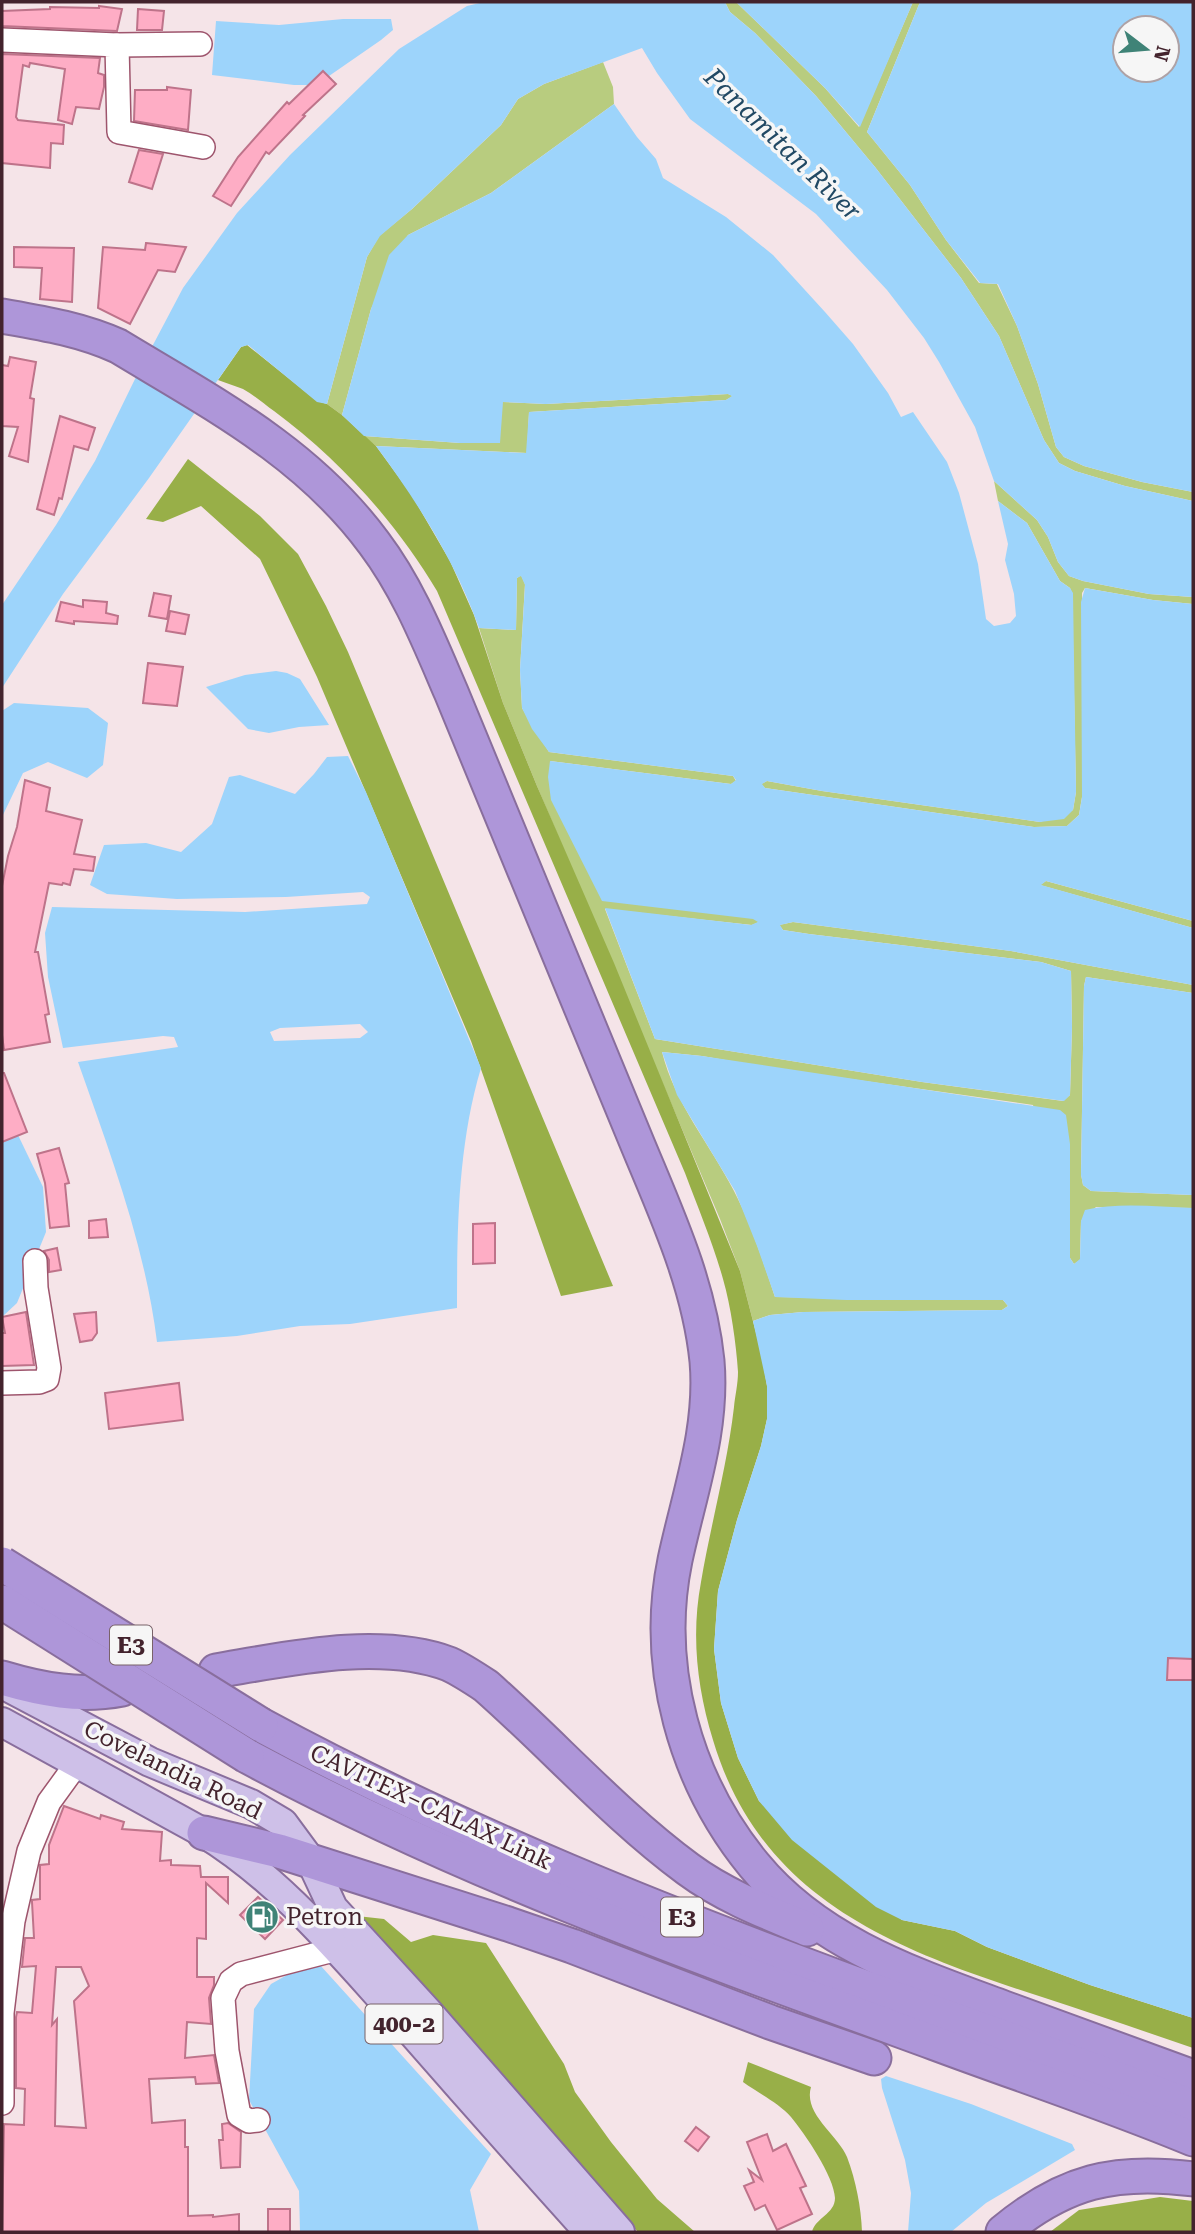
<svg xmlns="http://www.w3.org/2000/svg" width="1195" height="2234" viewBox="0 0 1195 2234" font-family="'Roboto Serif',serif">
<style>
.green{fill:#b8cc7f}
.forest{fill:#98af48}
.water{fill:#9dd4fb;fill-rule:evenodd}
.building{fill:#feadc5;stroke:#be738a;stroke-width:2;fill-rule:evenodd}
.lines{fill:none;stroke-linecap:round;stroke-linejoin:round}
.minor-casing{stroke:#9e556d;stroke-width:26}
.major-casing{stroke:#896e9d;stroke-width:32}
.highway-casing{stroke:#896e9d;stroke-width:37}
.minor{stroke:#fff;stroke-width:23}
.major{stroke:#cec0e8;stroke-width:28}
.highway{stroke:#ae96d9;stroke-width:33}
.highway-bridge-casing{stroke:#896e9d;stroke-width:37;stroke-linecap:butt}
.highway-bridge{stroke:#ae96d9;stroke-width:33}
.labels{text-anchor:middle;stroke-width:7;stroke-linejoin:round;paint-order:stroke}
.shield{fill:#f6f6f6;stroke:#796269;stroke-width:2}
.shield-label{font-size:23px;font-weight:bold;fill:#43232d}
.street-label{font-size:24px;fill:#43232d;stroke:#f6f6f6}
.poi-label{font-size:24px;fill:#43232d;stroke:#f6f6f6;text-anchor:start}
.water-label{font-size:26px;font-style:italic;fill:#214964;stroke:#f6f6f6}
</style>
<rect width="100%" height="100%" fill="#f5e4e8"/>
<g class="green">
<path d="M725 2H736L825 88 859 127 913 2H920L867 132 910 185 946 240 979 283 997 284 1017 326 1038 384 1056 447 1064 457 1084 466 1142 482 1193 492V501L1125 486 1075 471 1059 463 1044 440 999 336 961 278 875 167 816 96 755 33 730 12Z"/>
<path d="M603 62 613 87 614 104 491 193 408 235 371 309 342 415 327 404 367 257 379 236 412 209 501 125 518 99 544 84Z"/>
<path d="M728 394 733 396 726 400 529 412 527 453 376 446 364 436 460 443H499L502 402 546 404Z"/>
<path d="M994 481 1037 520 1048 537 1058 562 1069 576 1083 581 1149 594 1193 597V604L1153 600 1085 588 1082 593V797L1079 815 1067 826 1034 827 765 788 761 784 767 781 822 791 1040 822 1073 810 1076 792 1072 593 1070 588 1060 581 1027 523 998 501Z"/>
<path d="M521 575 525 584 520 670 522 708 549 752 733 776 736 781 731 784 550 761 759 922 752 925 605 909 655 1039 922 1082 1063 1101 1070 1095 1072 1027 1071 971 1041 962 809 934 783 930 779 925 793 922 1011 951 1193 985V993L1086 977 1084 986 1081 1174 1083 1185 1091 1191 1193 1195V1208L1096 1207 1081 1221 1080 1260 1074 1264 1070 1258 1033 1105 766 1067 702 1056 662 1052C675 1104 710 1144 734 1191 751 1224 763 1261 775 1297L1003 1300 1008 1306 1002 1310 803 1312 770 1315 753 1321 740 1271 720 1219 537 786 503 703 479 628 516 630 517 578Z"/>
<path d="M1046 881 1193 921V928L1040 885Z"/>
</g>
<g class="forest">
<path d="M247 345 317 401 327 404 342 415 376 446 411 494 450 561 474 615 503 703 537 786 614 963 740 1271 762 1356 767 1386V1419L761 1446 737 1520 718 1591 714 1649 721 1703 738 1758 759 1801 902 1920 955 1931 987 1947 1090 1985 1193 2018V2048C1143 2031 1092 2013 1042 1997 897 1950 761 1901 713 1740 697 1688 691 1635 701 1582 711 1523 727 1467 734 1407 735 1396 738 1384 738 1372 736 1343 731 1307 723 1279 713 1243 698 1208 685 1173L437 591C396 522 339 459 274 411 264 404 254 395 243 389 235 386 226 383 218 380L241 347Z"/>
<path d="M188 459 260 516 298 554 326 606 348 652 613 1286 561 1296 471 1041 317 677 260 559 201 506 163 522 146 519Z"/>
<path d="M348 1915 384 1919 411 1942 433 1935 486 1943 564 2064 575 2092 611 2142 657 2199 695 2232H638Z"/>
<path d="M748 2062 811 2087C803 2114 838 2135 847 2157 856 2181 861 2207 862 2232H812C815 2218 835 2214 835 2198 834 2176 805 2134 791 2117 779 2103 758 2093 743 2082Z"/>
<path d="M1160 2197 1193 2201V2232H1050L1079 2210Z"/>
</g>
<g class="water">
<path d="M484 2H725L730 12 755 33 816 96 875 167 961 278 999 336 1044 440 1059 463 1075 471 1125 486 1193 501V597L1149 594 1083 581 1069 576 1058 562 1048 537 1037 520 994 481 975 427 939 362 924 338 887 290 816 214 690 119 657 73 642 48 544 84 518 99 501 125 412 209 380 236 367 257 327 404 317 402 248 345 241 347 149 478 63 594 2 688V605L56 525 95 461 135 379 183 288 237 213 290 155 399 49 467 6Z"/>
<path d="M736 2H913L860 127 825 88Z"/>
<path d="M920 2H1193V492L1142 482 1084 466 1064 457 1056 447 1038 384 1017 326 998 284 980 283 946 240 910 185 867 132ZM1125 28H1167V70H1125Z"/>
<path d="M343 19H391L393 30 381 40 316 85H294L212 75 216 21 279 25Z"/>
<path d="M614 104 637 137 656 159 663 178 726 217 773 255 825 312 853 344 888 393 901 417 913 412 947 462 959 493 978 564 986 619 994 626 1010 623 1016 616 1014 594 1005 560 1008 544 998 501 1027 523 1060 581 1070 588 1073 593 1076 792 1073 810 1064 819 1040 822 822 791 767 781 762 784 765 788 1034 827 1067 826 1079 815 1082 797 1081 602 1085 588 1153 600 1193 604V921L1046 881 1041 885 1193 928V985L1011 951 793 922 780 925 783 930 809 934 1041 962 1071 971 1072 1027 1070 1095 1064 1101 922 1082 655 1039 605 908 751 925 758 922 753 919 602 901 551 800 548 777 550 761 731 784 736 780 733 776 549 752 532 729 522 708 520 670 525 585 521 576 517 578 516 630 479 628C455 561 418 503 376 446L526 453 529 412 726 400 732 396 728 394 546 404 503 402 500 443H460L364 436 342 415 371 309 389 255 408 235 491 193Z"/>
<path d="M276 671 287 673 300 679 329 725 299 727 269 733 248 729 206 687 245 675Z"/>
<path d="M14 703 88 708 108 723 103 765 87 778 48 762 23 773 2 817V711Z"/>
<path d="M348 756 366 792 481 1068C458 1145 457 1227 457 1308L350 1324 300 1326 237 1336 157 1342C145 1245 110 1153 78 1062L178 1047 174 1037 163 1036 63 1048 48 977 45 933 52 907 245 912 367 904 370 897 363 892 286 897 177 899 107 894 90 885 104 845 146 843 181 852 212 824 229 777 240 775 295 794 314 774 327 757ZM360 1024 368 1032 360 1038 274 1041 270 1032 280 1028Z"/>
<path d="M1086 977 1193 993V1195L1091 1191 1083 1185 1081 1175 1084 986Z"/>
<path d="M662 1052 702 1056 1060 1110 1066 1115 1070 1144V1258L1074 1264 1080 1259 1081 1221 1085 1210C1119 1202 1158 1207 1193 1208V2018L1090 1985 987 1947 955 1931 902 1920 876 1907 792 1840 759 1801 738 1758 721 1703 714 1649 718 1591 737 1520 761 1446 767 1419V1386L753 1321 770 1315 803 1312 1002 1310 1008 1306 1003 1300H846L775 1297 757 1246 735 1191 677 1095Z"/>
<path d="M2 1121 18 1135 43 1187 46 1232 17 1303 2 1317Z"/>
<path d="M320 1965 491 2154 470 2190 479 2232H300L299 2191 249 2100 254 2009 271 1984 296 1970Z"/>
<path d="M886 2076 971 2104 1072 2144 1075 2150 986 2203 951 2232H908L911 2193 905 2160 882 2088 881 2079Z"/>
</g>
<g class="building">
<path d="M99 6 122 9 117 31 2 26V11L50 9V7L99 8Z"/>
<path d="M138 9 164 11 162 30H137Z"/>
<path d="M2 54 100 58 98 73 104 75V87L99 109 76 107 72 124 58 120 65 69 30 63 29 67 23 65 16 117 18 120 64 125 63 144 51 143 50 168 2 163Z"/>
<path d="M323 71 336 84 303 115 305 116 269 154 266 152 231 206 213 196 238 157 287 102 289 104Z"/>
<path d="M167 87 191 90 188 130 134 121 135 90H167Z"/>
<path d="M139 150 163 154 152 189 129 182Z"/>
<path d="M146 243 186 247 175 272 158 270 130 324 98 308 103 247 145 250Z"/>
<path d="M14 247 74 248 72 302 40 299 42 268 14 267Z"/>
<path d="M10 357 36 362 30 398 34 399 28 462 9 456 18 427 2 426V365L8 366Z"/>
<path d="M60 416 95 428 88 450 74 446 62 499 59 498 54 515 37 509Z"/>
<path d="M154 593 171 596 167 619 149 616Z"/>
<path d="M83 600 107 602 106 613 118 616 117 624 74 621V624L56 621 61 602 83 607Z"/>
<path d="M170 611 189 615 185 634 166 631Z"/>
<path d="M148 663 183 667 177 706 143 703Z"/>
<path d="M25 780 50 788 46 811 82 820 74 854 95 857 93 871 74 869 70 885 63 883 62 885 49 883 35 952H38L49 1014 45 1015 50 1042 4 1050 2 1035V886L8 856 17 827Z"/>
<path d="M2 1073H4L27 1132 2 1142Z"/>
<path d="M59 1148 69 1183 65 1184 69 1226 50 1228 45 1183 37 1154Z"/>
<path d="M106 1219 108 1237 89 1238V1221Z"/>
<path d="M495 1223V1263L473 1264V1224Z"/>
<path d="M57 1248 61 1270 49 1272V1260L44 1251Z"/>
<path d="M26 1312 34 1365 2 1366V1333H5L2 1317Z"/>
<path d="M96 1312 97 1333 92 1340 80 1342 74 1314Z"/>
<path d="M179 1383 183 1420 109 1429 105 1393Z"/>
<path d="M1168 1658 1193 1659V1680H1167Z"/>
<path d="M64 1806 100 1819 101 1815 124 1822 122 1829 162 1832 160 1861 171 1860V1865L200 1866 201 1877H228V1903L206 1883V1939L197 1938V1977H214V1985L209 1998 211 2024 187 2022 185 2058 214 2055 219 2083 196 2084 195 2077 149 2079 152 2123 185 2120V2147H188V2216L213 2215V2217L239 2214V2232H2L4 2124 24 2125 25 2089 16 2088V2017L17 2012 32 2013 36 1966 22 1967 25 1938H34L32 1902V1900L40 1899V1865L49 1864V1845ZM56 1967H81L89 1986 74 2001 86 2128 55 2126 57 2019 52 2025Z"/>
<path d="M258 1897 283 1920 265 1939 240 1915Z"/>
<path d="M228 2123 241 2132 240 2167 221 2168 219 2140H223L222 2124Z"/>
<path d="M696 2127 709 2137 698 2151 685 2141Z"/>
<path d="M767 2134 773 2151 786 2144 806 2186 800 2188 812 2214 777 2230 765 2205 755 2210 744 2186 754 2182 749 2170 762 2180 747 2142Z"/>
<rect x="268" y="2209" width="22" height="23"/>
</g>
<g class="lines">
<g class="minor-casing">
<g id="minor">
<path d="M2 40 117 45 119 132 203 147"/>
<path d="M117 45 200 44"/>
<path d="M2 1383 39 1382 47 1379 49 1368 36 1288 35 1261"/>
<path d="M2 2103V2013L13 1921 29 1851 49 1802 78 1762"/>
<path d="M258 2120 249 2121 239 2115 227 2051 223 1998 231 1981 241 1974 337 1949"/>
</g>
</g>
<g class="major-casing">
<g id="major">
<path d="M10 1688 150 1762 251 1804 283 1823 311 1861 333 1908 429 2013 620 2232"/>
<path d="M2 1722 204 1833C282 1881 340 1953 401 2020 463 2091 526 2162 589 2232"/>
</g>
</g>
<g class="highway-casing">
<g id="highway">
<path d="M2 316C42 323 80 329 118 346 212 403 307 452 374 543 408 588 429 641 451 692 483 768 514 844 545 920 575 993 605 1065 635 1138 665 1211 699 1282 707 1361 713 1430 689 1494 675 1560 653 1667 685 1781 754 1865 818 1943 912 1974 1004 2008 1067 2031 1130 2054 1193 2077"/>
<path d="M216 1671C287 1659 379 1638 449 1664 462 1670 474 1678 486 1686 553 1745 616 1816 688 1869 723 1895 766 1912 807 1929"/>
<path d="M2 1678C42 1690 80 1697 122 1689"/>
<path d="M261 1725C460 1833 673 1917 886 1995 988 2032 1091 2068 1193 2107"/>
<path d="M247 1756C466 1874 702 1958 935 2043 1021 2075 1109 2104 1193 2139"/>
<path d="M204 1833 279 1851 508 1924 572 1946 770 2022 874 2058"/>
<path d="M1003 2232C1064 2181 1115 2169 1193 2179"/>
</g>
</g>
<use href="#minor" class="minor"/>
<use href="#major" class="major"/>
<use href="#highway" class="highway"/>
<g class="highway-bridge-casing">
<g id="highway-bridge">
<path d="M2 1564 261 1725"/>
<path d="M2 1602 247 1756"/>
</g>
</g>
<use href="#highway-bridge" class="highway-bridge"/>
</g>
<defs>
<g id="fuel-disc" transform="scale(1.75)"><circle r="9.5" fill="#3f8377" stroke="#f6f6f6"/><path d="M-5.5-6h7V0h2V4h1.3V-2.5L3-4.5l.8-.8L6-3V5H2.5V1h-1V6h-7ZM-4.2-4.7v3.2H.2V-4.7Z" fill="#fff"/></g>
</defs>
<g fill-rule="evenodd">
<use href="#fuel-disc" x="262" y="1917"/>
</g>
<g class="labels">
<g class="shield">
<rect x="110" y="1625.5" width="42" height="39" rx="5"/>
<rect x="661" y="1897.5" width="42" height="39" rx="5"/>
<rect x="365.5" y="2004.5" width="77" height="39" rx="5"/>
</g>
<g class="shield-label">
<text x="131" y="1653">E3</text>
<text x="682" y="1925">E3</text>
<text x="404" y="2032">400-2</text>
</g>
<g class="street-label">
<text transform="translate(173 1770) rotate(26)" y="8">Covelandia Road</text>
<text transform="translate(431 1807) rotate(25)" y="8">CAVITEX–CALAX Link</text>
</g>
<g class="poi-label">
<text x="286" y="1925">Petron</text>
</g>
<g class="water-label">
<text transform="translate(783 144) rotate(44)" y="9">Panamitan River</text>
</g>
</g>
<rect width="1195" height="2234" fill="none" stroke="#43232d" stroke-width="7"/>
<g transform="translate(1146 49) rotate(106)"><circle r="33" fill="#f6f6f6" stroke="#aea2a6" stroke-width="2"/>
<path d="M0-5L12 26L0 18L-12 26Z" fill="#3f8377"/>
<text y="-10" font-size="19" font-weight="bold" text-anchor="middle" fill="#43232d">N</text>
</g>
</svg>
